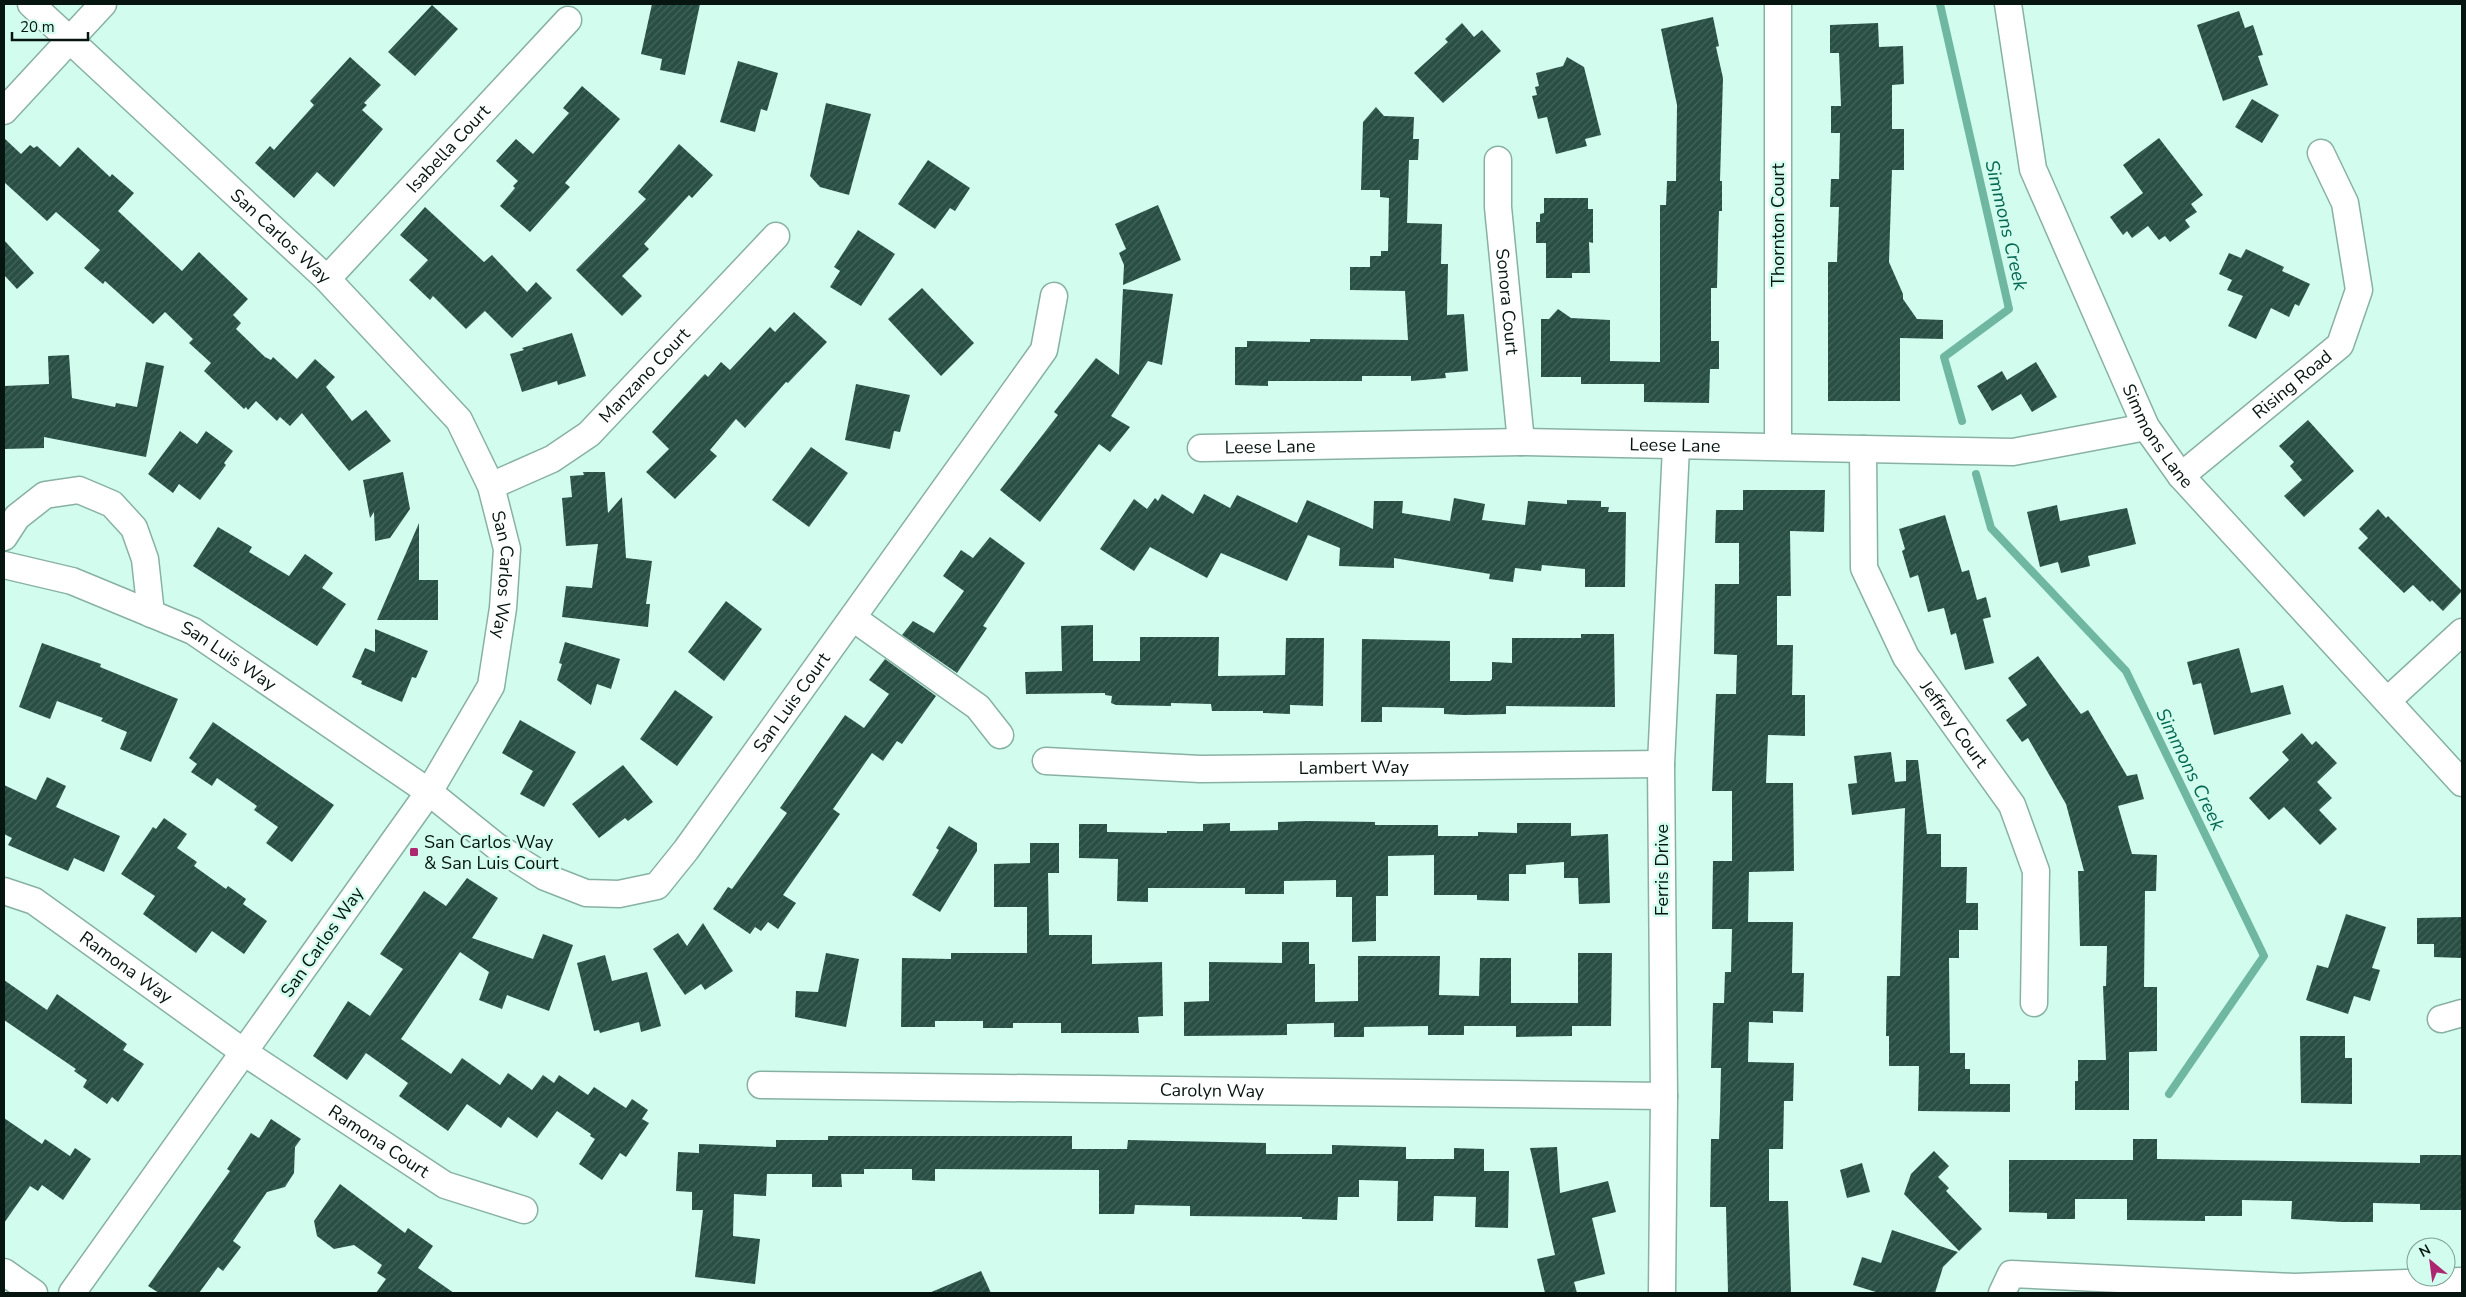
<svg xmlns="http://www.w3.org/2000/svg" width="2466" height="1297" viewBox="0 0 2466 1297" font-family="'Nunito Sans',sans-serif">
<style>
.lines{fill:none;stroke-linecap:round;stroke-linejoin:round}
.stream{stroke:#6fb7a1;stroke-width:8}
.building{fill:url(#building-hatch)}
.minor-casing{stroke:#88b1a3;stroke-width:29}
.minor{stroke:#fff;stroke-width:26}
.poi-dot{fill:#ac276f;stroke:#d2fdee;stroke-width:2}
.labels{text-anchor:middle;stroke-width:5;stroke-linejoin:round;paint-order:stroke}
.street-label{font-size:18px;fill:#061510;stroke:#d2fdee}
.poi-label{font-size:18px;fill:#061510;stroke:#d2fdee;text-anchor:start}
.water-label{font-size:19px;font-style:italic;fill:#036752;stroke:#d2fdee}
</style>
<defs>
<pattern id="building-hatch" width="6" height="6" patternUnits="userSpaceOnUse" patternTransform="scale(1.25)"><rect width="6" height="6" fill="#294f44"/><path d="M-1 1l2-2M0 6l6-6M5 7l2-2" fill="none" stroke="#45645b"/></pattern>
</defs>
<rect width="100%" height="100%" fill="#d2fdee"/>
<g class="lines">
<g class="stream">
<path d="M1940 4 2009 309 1944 357 1962 421"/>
<path d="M1976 474 1991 528 2126 671 2264 956 2169 1094"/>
</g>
</g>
<g class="building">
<path d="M652 4H700L685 75 660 70 662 59 641 54Z"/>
<path d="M432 5 458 29 415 76 388 52Z"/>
<path d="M2239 11 2245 28 2253 25 2263 55 2258 56 2268 85 2223 101 2197 25Z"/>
<path d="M1713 17 1719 46 1716 47 1723 78 1720 181H1722V211H1719L1718 242 1717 288H1711V341H1719V369H1710L1709 403 1644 402V384H1581V377H1541V319H1549L1558 309 1571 318 1610 320V361L1660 362V205H1666L1667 181H1676L1677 105 1661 29Z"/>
<path d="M1462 23 1474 37 1482 30 1501 51 1443 103 1414 73 1448 42 1445 39Z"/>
<path d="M1878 23 1879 47 1903 46 1904 84 1892 85V129H1904V170H1892L1889 262 1903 294V299L1917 319 1943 320V339L1900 338V401H1828V262H1837L1839 207H1830L1831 179H1839L1840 133H1831V106H1841L1839 53H1830V25Z"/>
<path d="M350 57 381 85 364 103 367 105 362 110 383 129 334 187 317 172 294 198 255 163 270 146 274 150 314 105 310 101Z"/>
<path d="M1567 57 1584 67 1601 135 1585 139 1587 146 1556 154 1547 117 1538 119 1532 96 1537 95 1535 87 1539 86 1536 73 1563 66Z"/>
<path d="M738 61 778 73 767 111 761 109 755 132 720 122Z"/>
<path d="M582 86 620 119 565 183 570 187 530 232 500 206 515 188 513 186 518 181 496 161 516 139 533 154 569 113 563 108Z"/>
<path d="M2252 99 2279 115 2262 143 2235 127Z"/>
<path d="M826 103 871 114 849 195 820 187 810 176Z"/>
<path d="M1376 107 1384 116 1414 117 1413 139H1419L1418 160H1409L1407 223 1442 224 1441 264H1448L1447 315 1464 314 1468 371 1445 373 1446 378 1411 381V376H1362V381H1268V386L1235 385V347H1247V341L1310 342V339L1408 340 1405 291 1350 290V267H1370V256H1381V251H1388L1389 198 1380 197V190H1361L1363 122Z"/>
<path d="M4 138 21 154 30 145 34 148 37 146 60 167 78 147 110 177 112 174 134 193 118 211 182 271 199 252 248 299 233 315 241 323 236 329 265 357 271 360 273 357 297 379 315 359 335 377 326 387 352 421 366 410 391 441 349 471 302 413 290 426 280 417 277 421 256 401 248 410 246 407 244 409 204 371 211 363 189 343 193 339 165 312 153 324 105 281 103 284 84 268 100 250 56 212 47 221 4 182Z"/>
<path d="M2159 138 2203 195 2191 204 2197 212 2185 220 2190 227 2170 242 2165 236 2159 240 2148 226 2132 238 2127 231 2123 235 2110 217 2143 193 2123 165Z"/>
<path d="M679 144 713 175 692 198 689 195 644 244 649 249 622 276 642 296 622 316 576 270 646 199 638 192Z"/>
<path d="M928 160 970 188 955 211 950 208 935 229 898 204Z"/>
<path d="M1544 198H1588V209H1593V243L1589 242 1590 273H1572V278H1546V243H1536V222H1540V214L1544 213Z"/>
<path d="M1158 205 1181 260 1123 285 1124 265 1119 253 1126 249 1115 224Z"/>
<path d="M425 207 484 262 492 255 527 292 536 282 552 298 512 338 485 311 466 329 433 296 430 300 409 280 428 260 400 235Z"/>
<path d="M858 230 895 254 861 306 830 287 840 271 834 267Z"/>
<path d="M4 240 34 273 17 289 4 275Z"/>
<path d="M2246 249 2284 267 2282 271 2310 284 2299 306 2295 304 2289 317 2271 308 2256 339 2228 326 2243 296 2227 290 2232 280 2219 274 2229 253 2241 258Z"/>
<path d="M922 288 974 343 941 376 888 319Z"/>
<path d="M1123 289 1173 294 1162 365 1148 361 1111 416 1130 427 1110 452 1099 444 1040 522 1000 490 1058 415 1054 412 1096 358 1119 375Z"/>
<path d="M794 312 827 342 788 383 786 382 745 428 736 419 710 450 717 456 675 499 646 472 669 449 652 432 701 378 705 374 708 377 721 362 730 370 770 327 775 332Z"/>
<path d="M572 333 586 376 558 385 557 381 522 392 510 354 524 350 522 348Z"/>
<path d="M69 355 72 398 115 407 116 403 137 407 146 362 164 366 146 457 44 437V448L4 449V386L49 384 48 356Z"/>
<path d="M2036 362 2057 397 2032 412 2021 394 1992 411 1977 386 2002 371 2007 380Z"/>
<path d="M856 384 910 395 900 432 894 431 890 449 845 440Z"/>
<path d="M2308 420 2354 471 2304 517 2284 496 2302 480 2290 466 2294 462 2279 446Z"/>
<path d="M180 431 197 444 206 431 233 451 224 463 226 465 200 500 179 484 173 493 148 474Z"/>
<path d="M811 447 848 473 809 527 772 500Z"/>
<path d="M403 472 410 509 390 538 375 541 374 512 370 518 363 480Z"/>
<path d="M583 472H605L608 513 622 497 626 558 652 561 646 604H650L648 627 562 617 566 586 592 588 598 544 566 546 562 498 572 497 570 476 584 475Z"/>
<path d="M1743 490H1825L1824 532 1790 531 1791 596H1777V645H1793L1792 695H1805V736L1768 735 1766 783H1793L1794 871 1749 872 1748 922H1793L1792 973H1804L1803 1012 1773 1011V1023L1749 1022 1748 1062 1794 1063 1793 1101H1784L1783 1149H1769V1201H1788L1791 1293H1728L1726 1207H1710L1711 1139H1719L1720 1111 1721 1068H1711L1713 1003H1724L1725 972H1731L1732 929H1712L1713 861H1732V791H1712L1716 694H1736L1737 655 1714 654 1715 584H1739V543H1715L1716 510H1743Z"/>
<path d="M1162 494 1193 514 1204 494 1230 508 1237 495 1297 523 1307 500 1373 529 1374 501H1403L1402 513 1450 521 1454 498 1485 504 1482 520 1525 525 1528 501 1567 504V500L1601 501V507H1609L1608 512H1626L1625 587H1585V569L1542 565 1541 571 1515 568 1513 582 1489 579 1490 574 1394 558V568L1339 566 1340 548 1308 535 1287 581 1221 553 1207 578 1150 547 1134 571 1100 549 1134 499 1147 509 1155 498 1158 501Z"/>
<path d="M2057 505 2060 521 2127 508 2136 544 2088 556 2090 566 2061 573 2058 562 2040 567 2027 512Z"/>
<path d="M2378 509 2386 518 2388 516 2462 591 2443 611 2432 600 2430 602 2413 585 2404 593 2358 548 2368 538 2359 529Z"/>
<path d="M1945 515 1962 572 1969 570 1977 600 1986 597 1991 617 1983 619 1994 663 1965 670 1956 633 1951 635 1944 608 1928 612 1918 575 1910 578 1902 551 1905 549 1899 529Z"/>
<path d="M419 523V580H438V620H377Z"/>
<path d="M218 527 252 547 249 552 289 576 305 554 333 573 322 588 346 604 317 646 193 566Z"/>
<path d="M990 537 1025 563 983 626 987 628 957 673 902 635 913 621 934 633 964 591 943 576 961 550 973 558Z"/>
<path d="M726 601 762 629 724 681 688 652Z"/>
<path d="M1093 625V661H1140V637H1219L1218 676 1285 675 1286 638H1324L1323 706 1290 705V714L1263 713V711H1212L1211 704 1171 703V706L1116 705 1111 703 1112 696 1105 695V693L1026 694 1025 672 1062 671 1061 626Z"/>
<path d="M375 629 428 651 416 678 412 677 402 702 361 684 362 681 352 677 365 648 375 652Z"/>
<path d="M1581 634H1614L1615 707 1506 706V714L1464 715 1444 714V708L1382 707V722H1361L1362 639 1450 641V681H1490L1492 679V662L1512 663V638H1581Z"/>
<path d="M565 642 620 659 611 689 597 684 591 705 557 680 562 664 559 663Z"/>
<path d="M42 643 101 664 100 667 178 699 151 762 120 749 127 732 101 721 103 718 57 701 50 719 19 707Z"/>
<path d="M2239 648 2251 693 2283 685 2291 714 2214 735 2201 683 2193 685 2187 662Z"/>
<path d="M2038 656 2081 714 2088 710 2127 776 2137 774 2144 799 2118 806 2132 854 2157 855 2156 891H2145L2144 987H2157V1051L2129 1052V1110H2075V1081H2078V1060H2106L2103 986H2106L2107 946H2080L2078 871H2084L2066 804 2028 738 2022 742 2006 720 2027 705 2008 678Z"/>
<path d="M885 659 936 696 902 744 897 741 883 761 872 753 833 809 840 814 783 895 796 903 778 929 768 922 761 931 755 927 750 934 713 909 728 887 732 889 787 813 780 808 845 715 864 728 889 694 869 680Z"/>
<path d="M675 690 713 717 677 766 640 739Z"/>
<path d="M520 720 576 752 544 807 520 794 533 771 502 753Z"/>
<path d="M213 722 334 805 292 862 266 843 278 827 254 810 257 806 217 778 212 786 191 772 197 764 189 758Z"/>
<path d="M2302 733 2312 745 2316 741 2337 763 2317 782 2332 798 2319 810 2337 829 2320 845 2284 807 2269 820 2249 798 2289 760 2282 752Z"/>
<path d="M1891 752 1895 782 1906 781V760H1918L1927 834H1941V867H1967L1966 903H1978V930H1959V958H1949L1950 1053H1965V1069H1970V1084H2010V1112L1918 1111 1919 1066H1889V1036H1886L1887 976H1900L1905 808 1852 815 1848 784 1857 783 1854 756Z"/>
<path d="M623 765 653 802 628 821 625 818 599 838 572 804Z"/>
<path d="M47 777 66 786 56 807 120 836 104 872 74 858 68 871 8 845 12 838 4 834V785L36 800Z"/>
<path d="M164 818 187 834 177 848 197 862 194 866 226 889 228 886 246 899 243 904 267 921 244 954 212 931 196 953 143 914 155 896 121 874 153 827 156 829Z"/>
<path d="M1307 821 1375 822V825H1438V836H1478V832L1517 833V823H1571V836L1608 834 1610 903 1579 904 1578 878H1564V862L1526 865V874H1509V901L1477 900V895H1434V855L1388 856V896H1376V941L1352 942V897H1336V880L1284 881V894H1245V888H1148V902L1117 901 1118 859 1079 858V824H1107V832L1167 833V831H1203V824L1230 823V831L1278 830V822Z"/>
<path d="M949 826 977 843V851L940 912 912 895 939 850 936 848Z"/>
<path d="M1030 843H1059V873H1048L1049 935H1092V964L1162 962 1163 1016 1138 1017 1139 1033H1061V1023H1013V1028H983V1021H935V1027H901L902 958 951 959V953H1027V907H994V864L1030 863Z"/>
<path d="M467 878 498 898 472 938 533 959 543 934 573 945 549 1011 507 995 502 1009 479 1000 489 972 460 952 401 1039 451 1074 462 1058 500 1085 508 1073 532 1090 543 1075 554 1083 559 1075 588 1095 594 1087 626 1108 632 1099 648 1110 642 1119 649 1123 626 1157 620 1153 602 1180 579 1164 595 1139 590 1136 591 1134 557 1111 537 1138 508 1117 501 1128 467 1104 448 1131 399 1096 408 1083 366 1053 347 1080 313 1056 348 1001 370 1016 403 969 380 954 424 891 446 906Z"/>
<path d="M2346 914 2386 927 2372 968 2380 970 2370 1001 2354 996 2348 1014 2306 1000 2317 965 2328 968Z"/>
<path d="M2462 917V958L2434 957V944H2417V918Z"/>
<path d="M703 923 733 971 705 990 701 984 685 995 653 949 678 933 687 946Z"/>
<path d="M1282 942H1309V964H1315V1002L1358 1001V956H1440L1439 995 1479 996 1480 958H1511V1003H1578V953H1612L1611 1026H1572V1036L1516 1037V1026H1464V1035H1428V1026L1364 1027V1037H1334V1023L1287 1024V1035L1184 1036V1002L1209 1001V962L1282 963Z"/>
<path d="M826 953 859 959 846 1027 795 1017 796 991 818 992Z"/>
<path d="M605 955 612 981 647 972 661 1026 641 1032 639 1022 600 1033 599 1030 594 1031 577 963Z"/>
<path d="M4 980 47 1010 57 994 127 1044 123 1050 144 1064 118 1102 112 1097 107 1104 83 1087 87 1080 74 1071 76 1069 4 1020Z"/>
<path d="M2300 1036H2345V1058H2352V1104L2301 1103Z"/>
<path d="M4 1118 42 1144 45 1139 70 1156 75 1148 91 1159 63 1200 42 1185 38 1191 30 1186 4 1223Z"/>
<path d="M271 1119 301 1139 295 1147 294 1173 285 1187 267 1192 233 1241 241 1247 223 1271 218 1267 199 1293H159L148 1286 230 1171 227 1169 251 1133 259 1138Z"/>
<path d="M828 1136H1072V1149H1127L1128 1140 1266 1143V1154H1332V1145L1406 1147V1159H1454V1148L1484 1149V1171H1509L1508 1228 1475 1227 1476 1197 1434 1196 1433 1221H1397L1398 1181 1359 1180V1197H1338L1337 1220 1302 1219V1217L1190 1216V1206L1135 1205 1134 1214H1099V1170L935 1169V1181L912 1180V1169H864V1174H841L842 1187H812V1174H767L766 1196 734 1194 733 1236 760 1239 755 1284 695 1277 703 1210H692V1192L676 1191 678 1152 699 1153V1144L776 1147V1140H828Z"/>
<path d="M2133 1139H2157V1159L2420 1163V1155H2462V1210H2420V1204L2373 1203V1222H2342L2291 1219 2292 1201 2242 1200V1216H2205V1221L2127 1220V1199H2075V1219H2047V1213L2009 1212V1160H2133Z"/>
<path d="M1557 1147 1560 1193 1608 1181 1616 1212 1592 1218 1605 1274 1574 1282 1577 1293H1545L1537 1259 1555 1255 1530 1148Z"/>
<path d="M1934 1151 1949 1166 1938 1177 1949 1188 1946 1191 1982 1229 1959 1251 1904 1194 1911 1174Z"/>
<path d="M1862 1163 1870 1192 1847 1198 1840 1170Z"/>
<path d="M340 1184 405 1233 408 1228 433 1246 418 1268 454 1293H376L386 1279 377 1273 382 1265 354 1245 334 1249 317 1236 314 1221Z"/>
<path d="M1892 1230 1958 1252 1943 1267 1935 1293H1879L1853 1285 1862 1257 1881 1263Z"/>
<path d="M981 1271 991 1293H929Z"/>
</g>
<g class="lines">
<g class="minor-casing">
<g id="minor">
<path id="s1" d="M31 4 327 279 459 420 491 486 507 549 503 608 491 686 429 792 72 1293"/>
<path id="s2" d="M2008 4 2033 169 2146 427 2181 476 2462 783"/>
<path d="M4 111 103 4"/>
<path id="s3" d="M1498 160V207L1521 442"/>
<path id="s4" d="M327 279 568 20"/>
<path d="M1778 446V4"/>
<path id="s5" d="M1201 448 1521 442 2013 452 2146 427"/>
<path id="s6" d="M1863 449 1864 568 1906 657 2012 805 2036 871 2034 1003"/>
<path id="s7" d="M2181 476 2340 345 2359 290 2345 203 2321 153"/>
<path id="s8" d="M491 486 552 459 589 434 776 236"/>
<path d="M4 537 17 517 45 495 79 490 112 504 134 528 145 559 151 614"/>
<path id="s9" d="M4 565 72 581 193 631 429 792 496 846 545 877 586 893 619 894 657 886 686 850 1044 350 1054 296"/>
<path d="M853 618 978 707 1000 735"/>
<path d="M2387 701 2462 632"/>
<path id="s10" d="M1046 761 1200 769 1661 764"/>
<path id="s11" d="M4 891 34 901 245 1053 445 1185 524 1210"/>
<path d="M2441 1019 2462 1013"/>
<path id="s12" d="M761 1085 1664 1096"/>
<path d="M4 1272 34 1293"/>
<path d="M1662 1293 1664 1096 1661 764 1676 447"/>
<path d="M2002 1293 2011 1274 2294 1287 2462 1281"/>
</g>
</g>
<use href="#minor" class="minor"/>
</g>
<rect class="poi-dot" x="409" y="847" width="10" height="10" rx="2.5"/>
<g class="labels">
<g class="street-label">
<text dy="6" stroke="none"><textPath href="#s4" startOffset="178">Isabella Court</textPath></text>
<text transform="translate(1778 225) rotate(-90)" y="6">Thornton Court</text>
<text dy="6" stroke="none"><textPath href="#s1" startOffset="341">San Carlos Way</textPath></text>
<text dy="6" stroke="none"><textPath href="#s3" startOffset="142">Sonora Court</textPath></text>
<text dy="6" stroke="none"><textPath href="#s8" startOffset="192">Manzano Court</textPath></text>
<text dy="6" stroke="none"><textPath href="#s7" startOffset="144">Rising Road</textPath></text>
<text dy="6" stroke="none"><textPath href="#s2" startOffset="462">Simmons Lane</textPath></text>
<text dy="6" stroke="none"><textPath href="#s5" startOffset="69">Leese Lane</textPath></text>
<text dy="6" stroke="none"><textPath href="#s5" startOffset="474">Leese Lane</textPath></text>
<text dy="6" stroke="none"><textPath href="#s1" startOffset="761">San Carlos Way</textPath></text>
<text dy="6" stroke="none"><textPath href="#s9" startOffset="244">San Luis Way</textPath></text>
<text dy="6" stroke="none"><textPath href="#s9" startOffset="974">San Luis Court</textPath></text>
<text dy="6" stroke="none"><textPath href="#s6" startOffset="300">Jeffrey Court</textPath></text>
<text dy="6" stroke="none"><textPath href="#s10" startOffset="308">Lambert Way</textPath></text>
<text transform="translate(1662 870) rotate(-90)" y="6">Ferris Drive</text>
<text transform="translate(322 942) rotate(-55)" y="6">San Carlos Way</text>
<text dy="6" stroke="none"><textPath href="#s11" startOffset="145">Ramona Way</textPath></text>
<text dy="6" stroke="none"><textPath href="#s12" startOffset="451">Carolyn Way</textPath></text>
<text dy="6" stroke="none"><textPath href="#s11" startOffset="452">Ramona Court</textPath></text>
</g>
<g class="poi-label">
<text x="424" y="848">San Carlos Way<tspan x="424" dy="21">&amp; San Luis Court</tspan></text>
</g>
<g class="water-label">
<text transform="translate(2007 225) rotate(77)" y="7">Simmons Creek</text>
<text transform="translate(2191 769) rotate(64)" y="7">Simmons Creek</text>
</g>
</g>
<rect width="2466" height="1297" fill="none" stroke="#061510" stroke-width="10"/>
<g transform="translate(2431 1262) rotate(331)"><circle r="24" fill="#d2fdee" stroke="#80a095"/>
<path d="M0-4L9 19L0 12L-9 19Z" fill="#ac276f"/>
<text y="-8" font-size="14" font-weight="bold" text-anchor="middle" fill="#061510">N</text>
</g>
<path d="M12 32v8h76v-8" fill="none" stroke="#061510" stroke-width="2.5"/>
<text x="20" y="32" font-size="15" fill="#061510" stroke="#d2fdee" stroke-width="4" paint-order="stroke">20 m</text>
</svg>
